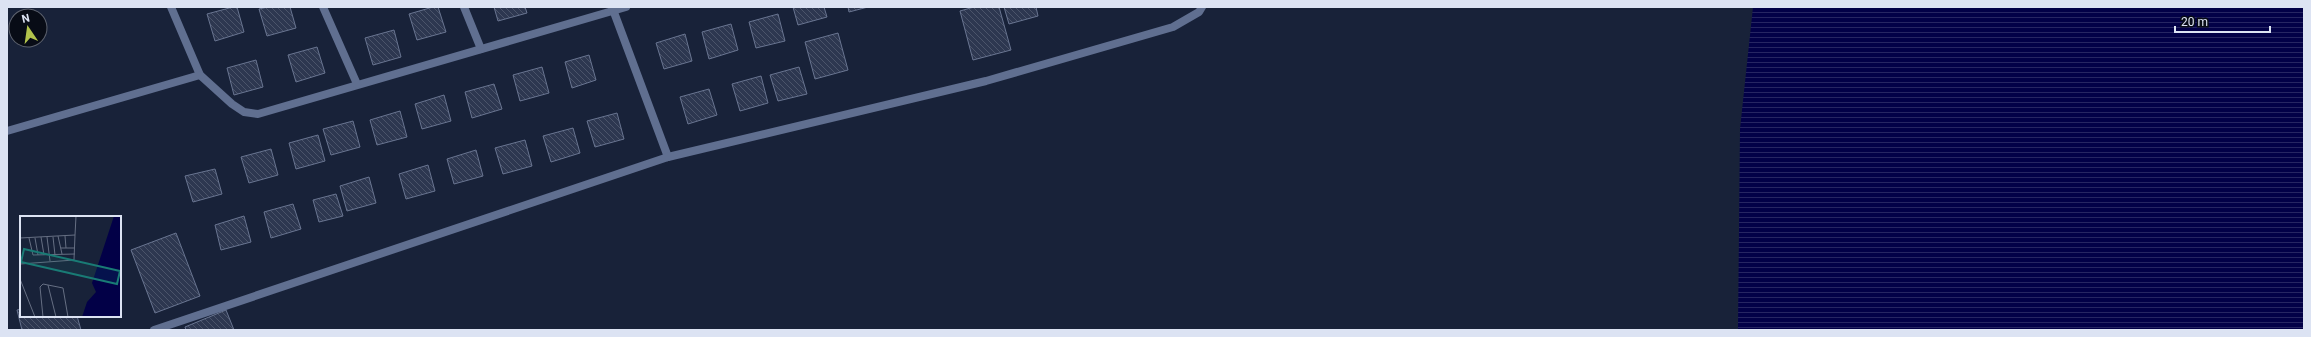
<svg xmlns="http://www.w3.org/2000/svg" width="2311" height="337" viewBox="0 0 2311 337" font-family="Roboto,sans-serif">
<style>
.water{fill:url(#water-rules)}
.building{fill:url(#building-back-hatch);stroke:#697591}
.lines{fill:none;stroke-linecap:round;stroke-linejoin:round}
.street{stroke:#606f90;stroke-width:8}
.inset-road{fill:none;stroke:#666f83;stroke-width:1}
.view{fill:#197b75;fill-opacity:0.15;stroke:#197b75;stroke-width:2}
.inset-edge{fill:none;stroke:#dce3f3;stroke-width:2}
</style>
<defs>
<pattern id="water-rules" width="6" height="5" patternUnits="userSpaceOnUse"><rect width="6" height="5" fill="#020047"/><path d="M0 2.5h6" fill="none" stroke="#262562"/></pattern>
<pattern id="building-back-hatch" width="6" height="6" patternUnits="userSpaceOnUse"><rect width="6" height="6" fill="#2d3750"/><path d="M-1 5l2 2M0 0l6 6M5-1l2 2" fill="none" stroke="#4b546a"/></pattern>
</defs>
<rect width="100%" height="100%" fill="#182239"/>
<path class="water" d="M1753 7H2304V330H1738L1740 129Z"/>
<g class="building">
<path d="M233 7H237L244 32 215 41 207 14Z"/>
<path d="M268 7H290L296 28 267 36 259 9Z"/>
<path d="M433 7H438L446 32 417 40 409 14Z"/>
<path d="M494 7H525L527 13 498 21Z"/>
<path d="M793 7H824L827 17 798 25Z"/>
<path d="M848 7H868L849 12Z"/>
<path d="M974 7H999L1011 50 973 60 960 11Z"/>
<path d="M1004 7H1036L1038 16 1009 24Z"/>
<path d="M778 14 785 41 756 48 749 22Z"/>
<path d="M731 24 738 50 709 59 702 32Z"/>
<path d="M394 30 401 57 373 65 365 38Z"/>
<path d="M838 33 848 70 815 79 805 42Z"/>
<path d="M685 34 692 61 664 69 656 43Z"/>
<path d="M317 47 325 73 296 82 288 55Z"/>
<path d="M589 55 596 80 572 88 565 62Z"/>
<path d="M256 60 263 87 234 95 227 68Z"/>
<path d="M542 67 549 93 520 101 513 75Z"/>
<path d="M799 67 807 94 778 101 770 75Z"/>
<path d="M761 76 768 103 740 111 732 84Z"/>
<path d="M494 84 502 109 472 118 465 92Z"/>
<path d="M709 89 717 115 688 124 680 97Z"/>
<path d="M444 95 451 121 422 129 415 104Z"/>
<path d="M400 111 407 137 377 145 370 120Z"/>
<path d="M617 113 624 139 595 147 587 121Z"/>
<path d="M353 121 360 147 331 155 323 129Z"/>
<path d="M573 128 580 153 551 162 543 136Z"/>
<path d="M318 135 325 161 296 169 289 143Z"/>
<path d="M525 140 532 166 503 174 495 148Z"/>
<path d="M271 149 278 175 249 183 241 157Z"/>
<path d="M476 150 483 176 454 184 447 159Z"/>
<path d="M428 165 435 191 406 199 399 174Z"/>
<path d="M215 169 222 194 193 202 185 176Z"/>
<path d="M369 177 376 203 347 211 340 186Z"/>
<path d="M336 194 343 216 319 222 313 200Z"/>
<path d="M293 204 301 229 271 238 264 212Z"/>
<path d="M244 216 251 242 221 250 215 225Z"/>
<path d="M176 233 200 296 155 313 131 250Z"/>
<path d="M21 309V316H77L81 330H22L17 310Z"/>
<path d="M226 310 234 330H186L185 327Z"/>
</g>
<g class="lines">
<g class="street">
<path d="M171 7 200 75 232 104 244 112 258 114 626 7"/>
<path d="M323 7 357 84"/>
<path d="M464 7 481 49"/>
<path d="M612 7 668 157"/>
<path d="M7 131 200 75"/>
<path d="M154 330 668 157 986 81 1173 27 1199 12 1202 7"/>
</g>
</g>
<g transform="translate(20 216)">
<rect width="101" height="101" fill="#182239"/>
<path d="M94 0H101V101H62L67 86 76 76 72 67Z" fill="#020047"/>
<path class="inset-road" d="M38 20 42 38M45 20 46 32M21 21 24 39M27 21 30 45M33 21 35 39M0 22 55 19 56 0M9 22 13 39 55 38M15 22 18 39M41 32H55M0 48 54 44 55 19M0 63 15 101M28 69 36 101M23 101 20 71 23 68 43 72 48 101"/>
<path class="view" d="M4 33 100 55 97 68 1 46Z"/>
<rect width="101" height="101" class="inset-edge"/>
</g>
<rect width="2311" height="337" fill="none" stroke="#dce3f3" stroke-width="16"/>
<g transform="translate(28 28) rotate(347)"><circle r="19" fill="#080c16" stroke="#5d626e"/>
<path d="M0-3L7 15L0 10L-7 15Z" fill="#b2c34c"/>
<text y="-6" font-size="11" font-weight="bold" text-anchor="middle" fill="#dce3f3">N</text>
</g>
<path d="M2175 26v6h95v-6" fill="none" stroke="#dce3f3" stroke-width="2"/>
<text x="2181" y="26" font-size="12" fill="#dce3f3" stroke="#080c16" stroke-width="3" paint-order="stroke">20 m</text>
</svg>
